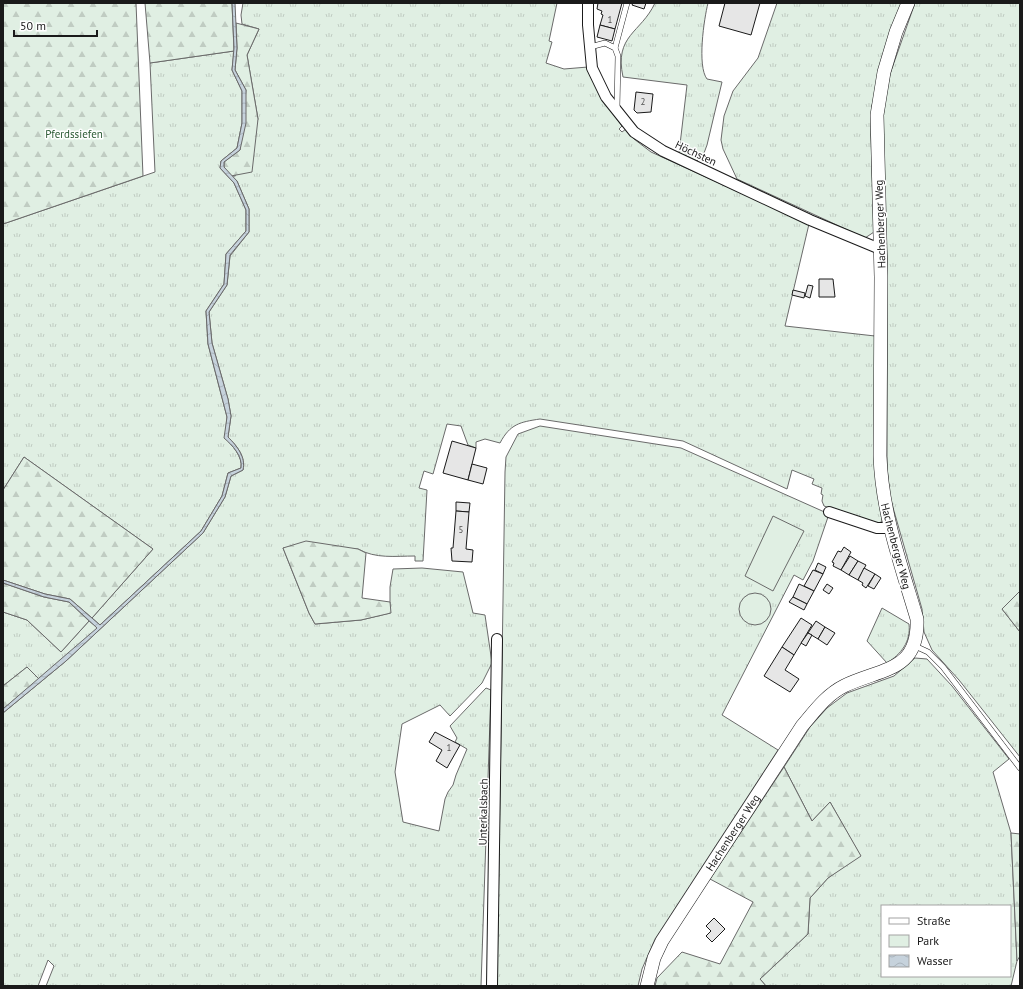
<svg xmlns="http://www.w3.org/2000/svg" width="1023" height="989" viewBox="0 0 1023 989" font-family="'PT Sans',sans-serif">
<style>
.grass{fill:url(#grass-tufts);stroke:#6a6a6a;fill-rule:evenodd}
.forest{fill:url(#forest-firs);stroke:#6a6a6a}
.park{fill:#e0efe3;stroke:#6a6a6a}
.water{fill:url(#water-waves);stroke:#6a6a6a}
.building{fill:#e6e6e6;stroke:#1a1a1a}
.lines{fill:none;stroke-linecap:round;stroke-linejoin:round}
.service-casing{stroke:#1a1a1a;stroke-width:6}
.minor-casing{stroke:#1a1a1a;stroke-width:12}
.tertiary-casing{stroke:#1a1a1a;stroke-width:14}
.service{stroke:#fff;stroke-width:5}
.minor{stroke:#fff;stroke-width:10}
.tertiary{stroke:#fff;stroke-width:13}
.labels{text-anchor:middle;stroke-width:3;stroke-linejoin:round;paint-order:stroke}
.number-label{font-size:9px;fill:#4d4d4d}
.park-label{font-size:11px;fill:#2b5a34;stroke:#fff}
.street-label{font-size:11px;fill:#1a1a1a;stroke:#fff}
</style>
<defs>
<pattern id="grass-tufts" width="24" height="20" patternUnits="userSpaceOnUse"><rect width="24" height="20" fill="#e0efe3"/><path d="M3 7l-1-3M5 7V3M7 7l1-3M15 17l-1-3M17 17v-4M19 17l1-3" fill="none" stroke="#c0ccc2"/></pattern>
<pattern id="forest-firs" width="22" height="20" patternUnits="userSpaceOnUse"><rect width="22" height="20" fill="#e0efe3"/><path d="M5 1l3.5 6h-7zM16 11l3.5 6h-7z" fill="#c0ccc2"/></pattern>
<pattern id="water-waves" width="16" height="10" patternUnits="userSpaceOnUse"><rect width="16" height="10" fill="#c6d2dc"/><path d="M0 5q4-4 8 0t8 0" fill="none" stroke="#aab4bc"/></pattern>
</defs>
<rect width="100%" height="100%" fill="#fff"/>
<g class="grass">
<path d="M243 3H557L549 41 552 42 546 63 564 69 588 67 602 99 622 126 619 129 622 132 626 129 634 139 651 152 809 224 785 326 875 336 882 521 877 525 824 506 822 501 823 495 821 494 822 488 812 484 814 479 792 470 787 489 683 441 540 419C520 422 510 424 500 443L485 439 476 442V448L468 445 461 426 447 424 433 474 424 471 419 488 427 490 423 561H415V556C395 556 376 559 358 549L283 548 309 613 315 624 361 620 390 613V587L393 569 422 568 463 572 473 613 485 615 492 663 482 683 450 716 440 705 402 724 395 772 403 822 439 831 445 799 448 792 453 785 456 775 467 749 455 742 457 738 450 726 486 688 491 690 481 986H46L54 966 48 960 38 986H3V713L66 661 203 533 225 497 231 476 243 470C246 457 237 446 228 437L231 416 228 399 212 343 209 312 227 285 230 256 249 232V209L237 181 231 176H235L258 119 247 55 259 29 242 24 241 15Z"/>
<path d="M655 3H708C704 19 697 66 707 79L722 82 707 145 704 153 697 161 679 153 687 85 623 77C614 35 641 33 655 3Z"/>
<path d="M777 3H902L872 106 871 135 874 232 865 238 737 179 723 149 721 140 724 116 733 91 758 58Z"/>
<path d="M915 3H1020V591L1002 609 1020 632V757L959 680 932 650 924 632 922 609 890 497 887 468V259L882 135 884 107 890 74Z"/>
<path d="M234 51 232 70 242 91V123L237 148 221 161 220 168 234 183 246 210V231L226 254 224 284 206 311 208 344 227 417 225 438C232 445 243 457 241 468L228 473 222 496 201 531 100 625 92 618 153 549 24 457 3 490V224L155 172 150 63Z"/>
<path d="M540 426 681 448 829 514 813 561 803 580 794 575 722 715 778 750 655 939 642 969 638 986H497L505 472 506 457 518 434ZM748 595 768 618 763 622 743 599Z"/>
<path d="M882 608 909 624C911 642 901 654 887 663L867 641Z"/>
<path d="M3 612 27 620 61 652 89 621 98 628 39 679 27 667 3 686Z"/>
<path d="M915 658 927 659 952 686 1009 759 993 772 1011 833 1017 961 1011 986H766L760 979 808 934 810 898 828 878 860 855 830 802 812 821 784 767 810 727 827 708 847 693 894 676ZM882 906H1010V976H882Z"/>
</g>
<g class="forest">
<path d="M3 3H136L143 176 3 224Z"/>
<path d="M145 3H232L234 51 150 63Z"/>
<path d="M236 23 259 29 247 55 258 119 252 172 231 176 224 168V162L240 150 246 90 235 70 237 48Z"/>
<path d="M24 457 153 549 92 618 70 599 45 594 3 580V490Z"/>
<path d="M306 541 358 549 366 553 362 598 390 602 391 613 361 620 315 624 309 613 283 548Z"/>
<path d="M3 583 44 597 69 602 89 621 61 652 27 620 3 612Z"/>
<path d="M1020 591V632L1002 609Z"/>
<path d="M27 667 39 679 3 709V686Z"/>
<path d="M784 767 812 821 830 802 861 856 828 878 810 898 808 934 760 979 766 986H655L657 978 682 952 720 964 753 902 710 879Z"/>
<path d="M1011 833 1020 834V956L1017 961Z"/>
</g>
<g class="park">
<path d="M773 516 804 531 773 591 745 576Z"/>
<circle cx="755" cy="609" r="16"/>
</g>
<path class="water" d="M232 3H235L237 48 235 70 246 90V123L240 150 224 162V167L237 181 249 209V232L230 255 227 285 209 312 212 343 228 399 231 416 228 437C237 446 246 457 243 470L231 476 225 497 203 533 66 661 3 713V709L97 628 69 602 44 597 3 583V580L45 594 70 599 100 625 201 531 222 496 228 473 241 468C243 456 232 445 224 438L227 417 208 344 206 311 224 284 226 254 246 231V210L234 183 220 168 221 161 237 148 242 123V91L232 70 234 48Z"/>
<g class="building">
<path d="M598 3H622L615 29 600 25 603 15 601 14 602 11 597 9Z"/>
<path d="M633 3H646L644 9 632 5Z"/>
<path d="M725 3H760L751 35 719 26Z"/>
<path d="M600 25 615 29 612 41 597 37Z"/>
<path d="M636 92 653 94 651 112 637 113 634 110Z"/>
<path d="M819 279H833L835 297H819Z"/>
<path d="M808 285 813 286 810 298 805 296Z"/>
<path d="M793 290 805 293 804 298 792 295Z"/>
<path d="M452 441 476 448 468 480 443 473Z"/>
<path d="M472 464 487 468 483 484 468 480Z"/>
<path d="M456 502 470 503 469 512 456 511Z"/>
<path d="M456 511 469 512 466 549 473 550 472 562 452 561 451 548H453Z"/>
<path d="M844 547 851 552 841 570 833 566 834 563 832 562 838 551 841 552Z"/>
<path d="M850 556 858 561 849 575 841 570Z"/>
<path d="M858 561 866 565 858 580 849 575Z"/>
<path d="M818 563 826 567 823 574 815 570Z"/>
<path d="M864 568 875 574 866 588 862 585 863 583 858 580Z"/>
<path d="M813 570 823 574 814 591 804 586Z"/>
<path d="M875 574 881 578 874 589 868 586Z"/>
<path d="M799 584 814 591 807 604 793 597Z"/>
<path d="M827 584 833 588 829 594 823 590Z"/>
<path d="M793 597 807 604 804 610 789 602Z"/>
<path d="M801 618 812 625 794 655 782 647Z"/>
<path d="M816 621 825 627 818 639 808 633Z"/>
<path d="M825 627 835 633 827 645 818 639Z"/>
<path d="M808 633 812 635 806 646 801 643Z"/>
<path d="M782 647 794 655 785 670 799 679 790 692 764 676Z"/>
<path d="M435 732 460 745 447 768 436 761 442 750 429 742Z"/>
<path d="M714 918 725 929 712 942 706 936 711 931 706 926Z"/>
</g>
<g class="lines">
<g class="service-casing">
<g id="service">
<path d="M590 47 605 43 615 48 618 56 617 109"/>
<path d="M615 48 627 3"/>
<path d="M915 646 928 652 943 667 1020 768"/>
</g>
</g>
<g class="minor-casing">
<g id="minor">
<path d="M588 3V25L592 68 606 97 634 132 663 151 810 220 880 249"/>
<path d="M829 512 877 528H890"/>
<path d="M492 986 497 639"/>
</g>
</g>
<g class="tertiary-casing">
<g id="tertiary">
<path id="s1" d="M647 986 654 958 662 941 802 726C814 712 826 695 844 686 881 668 919 672 917 619 901 565 882 513 880 456L881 277 877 115 884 72 896 32 908 3"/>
</g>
</g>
<use href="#service" class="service"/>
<use href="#minor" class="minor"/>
<use href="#tertiary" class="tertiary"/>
</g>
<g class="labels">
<g class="number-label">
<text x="610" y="23">1</text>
<text x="643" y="105">2</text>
<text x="461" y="533">5</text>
<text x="449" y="751">1</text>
</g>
<g class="park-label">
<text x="74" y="138">Pferdssiefen</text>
</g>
<g class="street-label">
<text transform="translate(696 153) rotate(25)" y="4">Höchsten</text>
<text transform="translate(880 224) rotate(-92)" y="4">Hachenberger Weg</text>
<text transform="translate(896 546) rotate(75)" y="4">Hachenberger Weg</text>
<text transform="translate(483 812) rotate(-89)" y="4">Unterkalsbach</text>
<text dy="4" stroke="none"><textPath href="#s1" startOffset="177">Hachenberger Weg</textPath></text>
</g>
</g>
<rect width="1023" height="989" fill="none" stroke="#1a1a1a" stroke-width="8"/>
<rect x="881" y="905" width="130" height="72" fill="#ffffff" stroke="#a3a3a3"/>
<rect x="889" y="918" width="20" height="6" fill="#ffffff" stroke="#a3a3a3"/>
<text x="917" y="925" font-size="12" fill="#1a1a1a">Straße</text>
<rect x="889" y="935" width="20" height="12" fill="#e0efe3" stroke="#a3a3a3"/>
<text x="917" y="945" font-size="12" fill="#1a1a1a">Park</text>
<rect x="889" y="955" width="20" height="12" fill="url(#water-waves)" stroke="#a3a3a3"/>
<text x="917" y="965" font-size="12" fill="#1a1a1a">Wasser</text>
<path d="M14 30v6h83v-6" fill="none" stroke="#1a1a1a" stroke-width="2"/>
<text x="20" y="30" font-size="12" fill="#1a1a1a" stroke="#ffffff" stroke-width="3" paint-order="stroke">50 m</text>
</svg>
